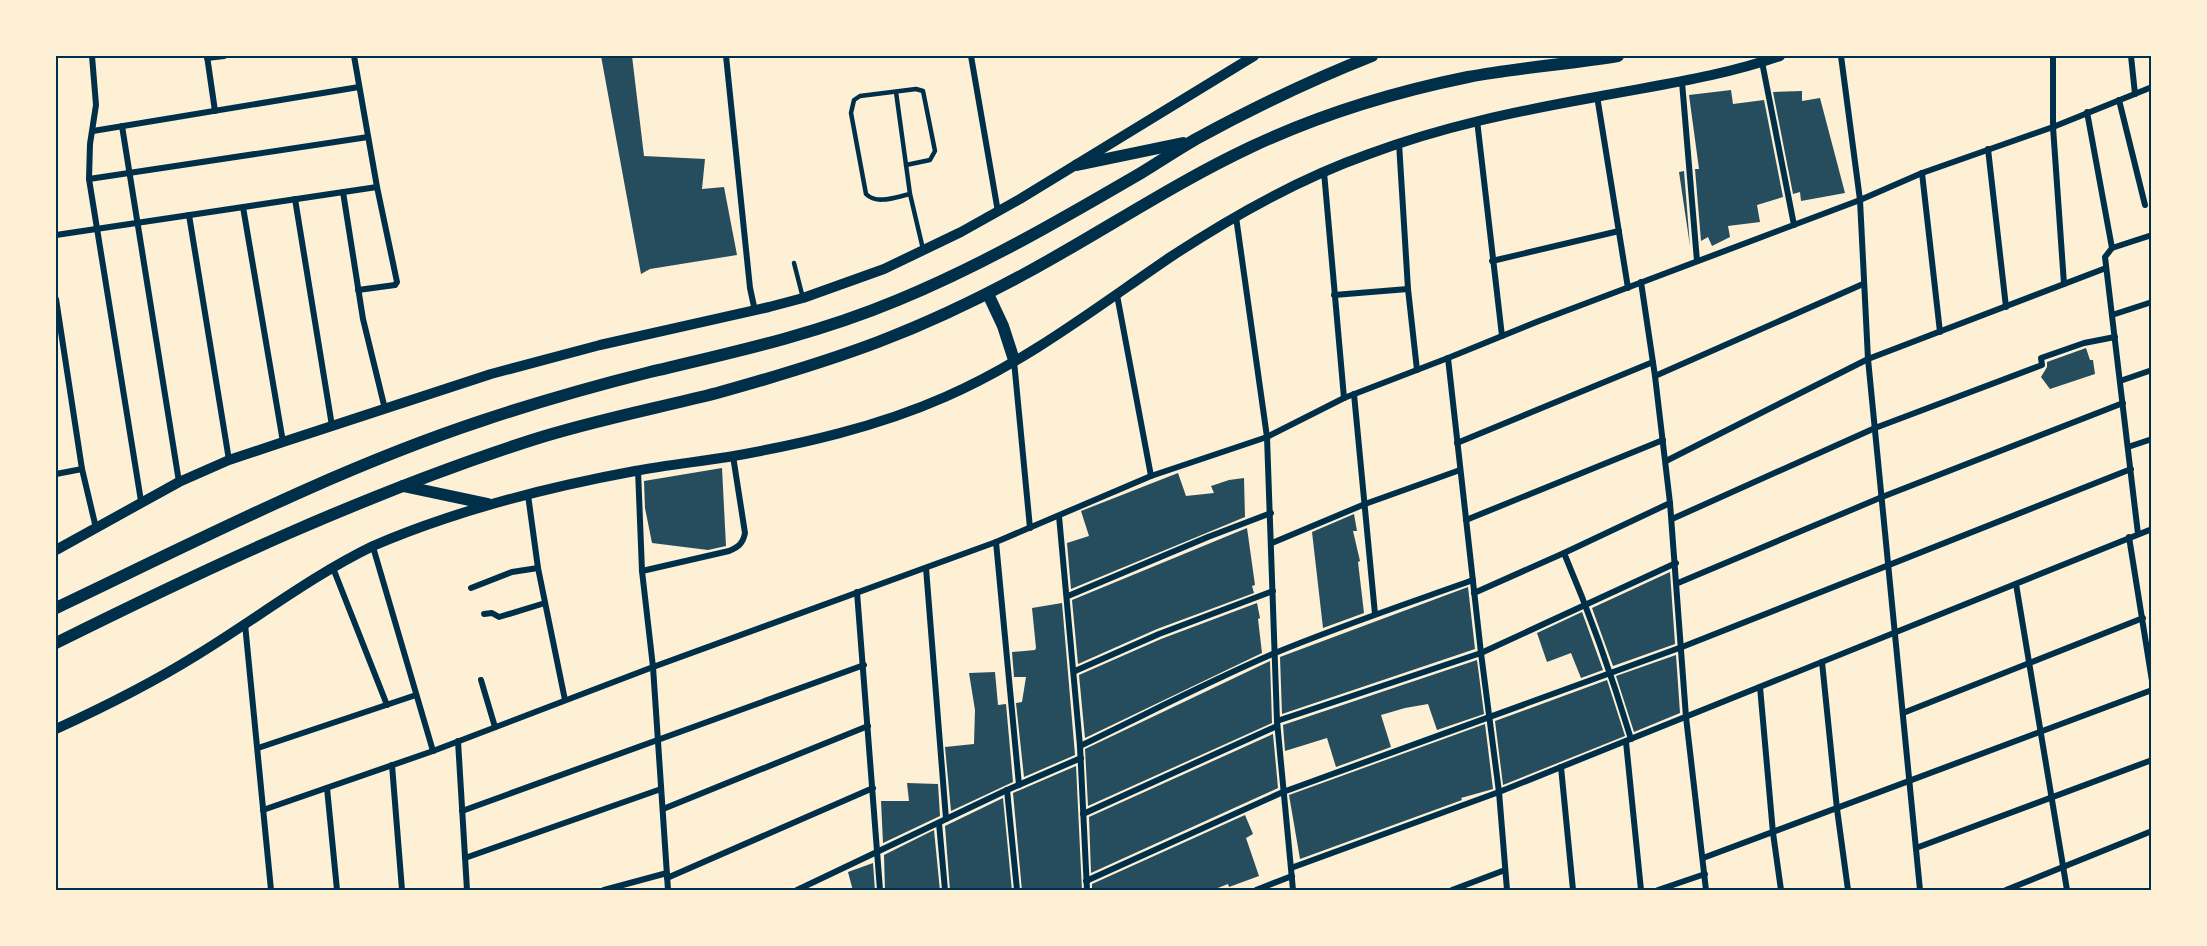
<svg xmlns="http://www.w3.org/2000/svg" width="2207" height="946" viewBox="0 0 2207 946" font-family="'Roboto Condensed',sans-serif">
<style>
.building{fill:#264d5e}
.lines{fill:none;stroke-linecap:round;stroke-linejoin:round}
.service{stroke:#003049;stroke-width:4.5}
.minor{stroke:#003049;stroke-width:6}
.tertiary{stroke:#003049;stroke-width:10}
.secondary{stroke:#003049;stroke-width:12}
.neatline{fill:none;stroke:#003049;stroke-width:2}
</style>
<rect width="100%" height="100%" fill="#fdf0d5"/>
<g class="building">
<path d="M601 56H632L644 156 705 159 702 189 724 187 737 255 650 269 641 274Z"/>
<path d="M1731 90 1733 104 1764 100 1783 197 1757 205 1760 222 1728 226 1730 237 1712 246 1708 237 1701 241 1695 169H1699L1689 95Z"/>
<path d="M1802 91V101L1820 98 1845 193 1801 201 1800 192 1793 194 1773 92Z"/>
<path d="M1684 171 1690 246 1679 172Z"/>
<path d="M2086 348 2090 360H2093L2095 374 2050 389 2041 377 2047 367V362Z"/>
<path d="M722 468 726 546 708 550 652 543 645 508 644 481Z"/>
<path d="M1178 473 1186 496 1214 493 1211 486 1229 480 1244 478 1245 517 1071 589 1067 543 1089 536 1081 511Z"/>
<path d="M1354 514 1357 531H1353L1360 561 1358 562 1364 613 1323 628 1312 532Z"/>
<path d="M1247 528 1255 585 1252 586 1254 593 1157 629 1078 664 1072 600Z"/>
<path d="M1670 572 1675 644 1613 666 1592 608Z"/>
<path d="M1468 587 1475 649 1282 714 1280 657Z"/>
<path d="M1062 603 1075 755 1024 777 1016 703 1022 702 1026 677H1014L1012 652 1035 650 1036 648 1032 608Z"/>
<path d="M1257 603 1260 618 1258 619 1262 653 1085 738 1079 675 1161 639Z"/>
<path d="M1582 612 1603 670 1581 678 1571 653 1547 662 1537 633Z"/>
<path d="M1676 655 1680 713 1634 732 1616 676Z"/>
<path d="M1477 660 1484 714 1437 730 1428 704 1405 708 1381 715 1391 747 1336 767 1327 738 1285 751 1283 725Z"/>
<path d="M1270 661 1272 723 1088 806 1085 749Z"/>
<path d="M995 672 998 705 1006 704 1013 782 951 811 945 747 974 744 975 710 969 673Z"/>
<path d="M1607 680 1625 736 1503 785 1495 721Z"/>
<path d="M1485 724 1493 789 1461 798 1462 800 1300 859 1289 795Z"/>
<path d="M1273 734 1278 788 1091 873 1089 817Z"/>
<path d="M1076 766 1082 891H1022L1013 793Z"/>
<path d="M907 783 938 784 940 816 883 843 881 801H909Z"/>
<path d="M1003 798 1012 891H950L945 826Z"/>
<path d="M1245 815 1253 834 1246 838 1259 876 1229 887 1228 884 1210 891H1092V884Z"/>
<path d="M934 830 940 891H885L884 855Z"/>
<path d="M873 863 875 891H853L848 872Z"/>
</g>
<g class="lines">
<g class="service">
<path d="M896 92 910 194 923 249"/>
<path d="M906 165 930 160 935 151 923 91 916 89 860 96 854 100 851 113 866 194C877 205 896 197 910 194"/>
<path d="M794 263 803 298"/>
</g>
<g class="minor">
<path d="M92 56 96 105 90 144 89 179 141 501"/>
<path d="M207 56 215 111"/>
<path d="M354 56 377 187 397 282 395 285 358 290"/>
<path d="M726 56 750 288 755 311"/>
<path d="M971 56 998 212"/>
<path d="M1841 56 1860 200 1868 359 1920 890"/>
<path d="M2053 56V127L2064 284"/>
<path d="M2131 56 2135 94"/>
<path d="M207 58 224 56"/>
<path d="M1762 62 1794 225"/>
<path d="M1682 82 1697 261"/>
<path d="M1597 96 1628 288"/>
<path d="M2119 100 2145 205"/>
<path d="M2087 112 2112 248 2105 257 2138 534"/>
<path d="M1477 120 1502 336"/>
<path d="M122 126 179 482"/>
<path d="M93 131 359 87"/>
<path d="M1399 143 1408 289 1417 370"/>
<path d="M1988 149 2006 307"/>
<path d="M1324 172 1344 398"/>
<path d="M1922 173 1940 332"/>
<path d="M89 179 368 137"/>
<path d="M343 192 363 319 385 409"/>
<path d="M295 199 332 426"/>
<path d="M243 207 283 442"/>
<path d="M189 215 229 460"/>
<path d="M1236 217 1267 437 1277 721 1293 890"/>
<path d="M56 235 377 187"/>
<path d="M2112 248 2152 235"/>
<path d="M1492 261 1619 231"/>
<path d="M1641 282 1655 376 1670 503 1686 717 1706 890"/>
<path d="M1117 295 1151 476"/>
<path d="M1334 295 1408 289"/>
<path d="M56 299 82 469 96 528"/>
<path d="M2112 315 2152 302"/>
<path d="M1448 358 1481 653 1499 792 1507 890"/>
<path d="M1014 361 1030 528"/>
<path d="M1655 376 1863 284"/>
<path d="M2120 381 2152 370"/>
<path d="M1354 394 1375 614"/>
<path d="M1457 443 1653 362"/>
<path d="M2128 447 2152 439"/>
<path d="M1666 461 1868 359 2106 268"/>
<path d="M638 470 642 571 653 667 668 890"/>
<path d="M56 474 82 469"/>
<path d="M528 495 538 568 565 700"/>
<path d="M1059 516 1080 746 1087 890"/>
<path d="M1672 519 1875 428 2042 365 2041 358 2084 343 2115 337"/>
<path d="M1466 520 1663 440"/>
<path d="M2129 537 2152 681"/>
<path d="M996 542 1019 785"/>
<path d="M1272 543 1365 504 1460 470"/>
<path d="M373 547 433 751"/>
<path d="M1564 553C1590 614 1612 676 1631 739"/>
<path d="M333 568 387 705"/>
<path d="M926 568 946 819"/>
<path d="M642 571 729 551C739 547 743 543 745 533L733 456"/>
<path d="M1678 583 1882 497 2123 403"/>
<path d="M2016 584 2067 890"/>
<path d="M471 588 512 572 538 568"/>
<path d="M857 592 880 890"/>
<path d="M1474 593 1564 553 1670 503"/>
<path d="M1068 596 1208 537 1271 513"/>
<path d="M484 614 492 613 499 617 545 603"/>
<path d="M245 624 271 890"/>
<path d="M1822 662 1837 809 1848 890"/>
<path d="M1075 671 1159 634 1273 591"/>
<path d="M481 680 495 727"/>
<path d="M1760 687 1773 833 1781 890"/>
<path d="M1903 713 2143 618"/>
<path d="M1277 721 1481 653 1676 563"/>
<path d="M458 741 467 890"/>
<path d="M1626 742 1641 890"/>
<path d="M1080 746C1145 715 1209 681 1275 653 1340 626 1406 604 1473 580"/>
<path d="M258 748 416 695"/>
<path d="M392 765 402 890"/>
<path d="M1561 767 1573 890"/>
<path d="M327 788 337 890"/>
<path d="M1007 790 1017 890"/>
<path d="M663 809 868 726"/>
<path d="M263 810 433 751 653 667 996 542 1151 476 1267 437 1344 398 1448 358 1539 321 1860 200 1922 173 2053 127 2152 87"/>
<path d="M462 811 864 665"/>
<path d="M1083 814 1277 726"/>
<path d="M939 823 945 890"/>
<path d="M1916 848 2152 760"/>
<path d="M465 858 661 789"/>
<path d="M1703 858 2152 690"/>
<path d="M1291 868 1499 792 2152 529"/>
<path d="M667 878 873 788"/>
<path d="M1086 881 1283 792 1682 647 2131 469"/>
<path d="M604 890 667 873"/>
<path d="M797 890 1007 790 1081 758"/>
<path d="M1256 890 1292 876"/>
<path d="M1452 890 1505 870"/>
<path d="M1658 890 1705 874"/>
<path d="M2006 890 2152 831"/>
</g>
<g class="tertiary">
<path d="M56 550 179 482 229 460 283 442 491 374 600 345 769 307 803 298 884 269 961 232 1020 199 1254 56"/>
<path d="M56 729C104 707 152 683 197 655 256 619 311 576 373 546 396 536 420 527 444 519 506 498 570 483 635 471 666 465 697 462 728 457 802 444 877 427 945 397 1026 362 1097 307 1169 258 1231 217 1298 179 1369 154 1444 126 1518 111 1596 97 1658 85 1720 77 1780 56"/>
</g>
<g class="secondary">
<path d="M1077 165 1183 143"/>
<path d="M988 294 1003 326 1014 360"/>
<path d="M403 486 488 504"/>
<path d="M56 608C197 541 335 469 484 420 538 402 594 386 650 372 735 352 817 334 898 300 983 265 1062 219 1141 173 1159 162 1177 150 1196 139 1253 108 1311 80 1372 56"/>
<path d="M56 643C209 567 365 494 529 441 590 421 654 409 717 393 771 378 825 362 878 342 941 318 1001 288 1060 254 1123 218 1185 178 1251 147 1319 115 1394 92 1468 77 1517 68 1568 64 1618 56"/>
</g>
</g>
<rect width="2207" height="946" fill="none" stroke="#fdf0d5" stroke-width="114"/>
<rect x="57" y="57" width="2093" height="832" class="neatline"/>
</svg>
